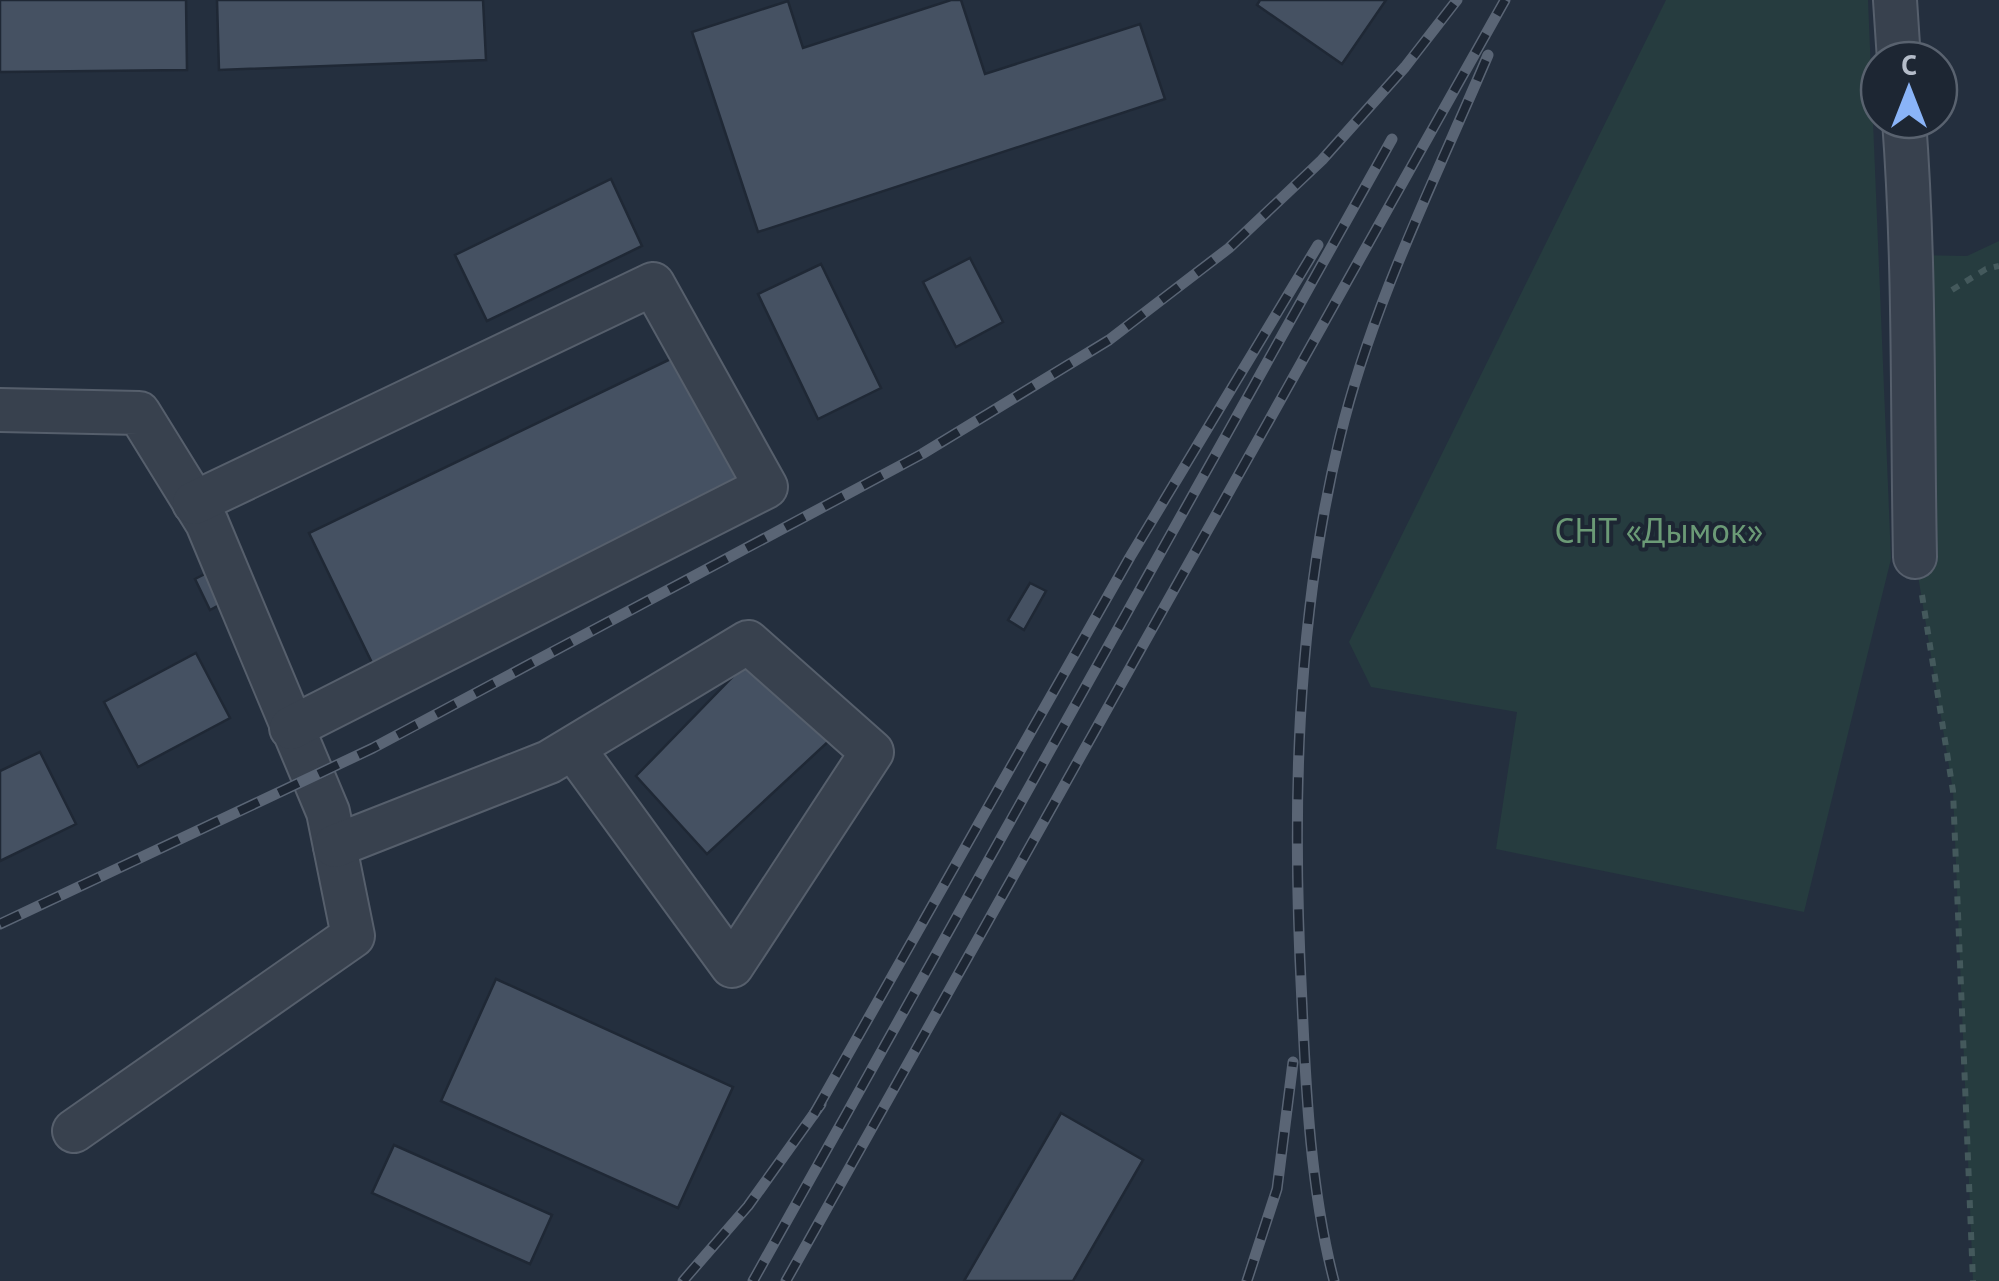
<svg xmlns="http://www.w3.org/2000/svg" width="1999" height="1281" viewBox="0 0 1999 1281" font-family="'PT Sans',sans-serif">
<style>
.green{fill:#263c3f}
.building{fill:#455162;stroke:#1f2835;stroke-width:2.5}
.lines{fill:none;stroke-linecap:round;stroke-linejoin:round}
.minor-casing{stroke:#565f6c;stroke-width:46}
.path{stroke:#44595c;stroke-width:6;stroke-dasharray:8 8;stroke-linecap:butt}
.minor{stroke:#38414e;stroke-width:42}
.rail-casing{stroke:#5a6575;stroke-width:11}
.rail{stroke:#1d2633;stroke-width:8;stroke-dasharray:22;stroke-linecap:butt}
.labels{text-anchor:middle;stroke-width:8;stroke-linejoin:round;paint-order:stroke}
.park-label{font-size:35px;fill:#6b9a76;stroke:#1d2633}
</style>
<rect width="100%" height="100%" fill="#242f3e"/>
<g class="green">
<path d="M1666 0H1868L1891 559 1804 912 1496 849 1517 712 1371 687 1349 642Z"/>
<path d="M1999 241V1281H1973L1953 791 1915 557 1914 255 1967 256Z"/>
</g>
<g class="building">
<path d="M0 0H186L187 70 0 72Z"/>
<path d="M217 0H483L486 60 219 70Z"/>
<path d="M951 0H961L985 74 1140 24 1165 99 758 232 692 32 788 1 803 48Z"/>
<path d="M1260 0H1386L1342 64 1257 5Z"/>
<path d="M611 179 642 246 487 321 455 255Z"/>
<path d="M970 258 1003 322 956 347 923 282Z"/>
<path d="M821 264 881 388 818 419 758 294Z"/>
<path d="M683 353 750 490 376 671 309 533Z"/>
<path d="M215 569 230 599 210 610 195 579Z"/>
<path d="M1030 583 1046 591 1024 630 1008 620Z"/>
<path d="M196 653 230 718 138 767 104 702Z"/>
<path d="M749 660 831 739 707 854 636 776Z"/>
<path d="M40 752 76 824 0 861V771Z"/>
<path d="M496 979 733 1087 678 1208 441 1101Z"/>
<path d="M1061 1113 1143 1160 1073 1281H964Z"/>
<path d="M394 1145 552 1215 530 1264 372 1193Z"/>
</g>
<g class="lines">
<g class="minor-casing">
<g id="minor">
<path d="M1895 0 1899 60"/>
<path d="M1904 120C1915 265 1912 411 1915 557"/>
<path d="M0 410 139 413 207 523 328 812 353 936 74 1131"/>
<path d="M194 503 653 284 766 487 291 728"/>
<path d="M335 846 549 762 748 642 872 752 732 966 573 748"/>
</g>
</g>
<g class="path">
<path d="M1952 290 1986 269 1999 266"/>
<path d="M1922 595 1953 791 1973 1281"/>
</g>
<use href="#minor" class="minor"/>
<g class="rail-casing">
<g id="rail">
<path d="M0 924 373 748 922 454 1109 340 1229 248 1322 160 1405 67 1457 0"/>
<path d="M814 1114 1130 557 1318 245"/>
<path d="M683 1281 748 1206 821 1104"/>
<path d="M753 1281 1392 139"/>
<path d="M786 1281 1505 0"/>
<path d="M1247 1281 1277 1189 1293 1062"/>
<path d="M1334 1281C1311 1192 1306 1094 1302 1003 1292 814 1295 622 1340 437 1372 304 1435 180 1488 55"/>
</g>
</g>
<use href="#rail" class="rail"/>
</g>
<g class="labels">
<g class="park-label">
<text x="1659" y="543">СНТ «Дымок»</text>
</g>
</g>
<g transform="translate(1909 90)"><circle r="48" fill="#1d2633" stroke="#59626f" stroke-width="2.5"/>
<path d="M0-8L18 38L0 25L-18 38Z" fill="#8ab4f8"/>
<text y="-15" font-size="28" font-weight="bold" text-anchor="middle" fill="#b4bcc9">С</text>
</g>
</svg>
